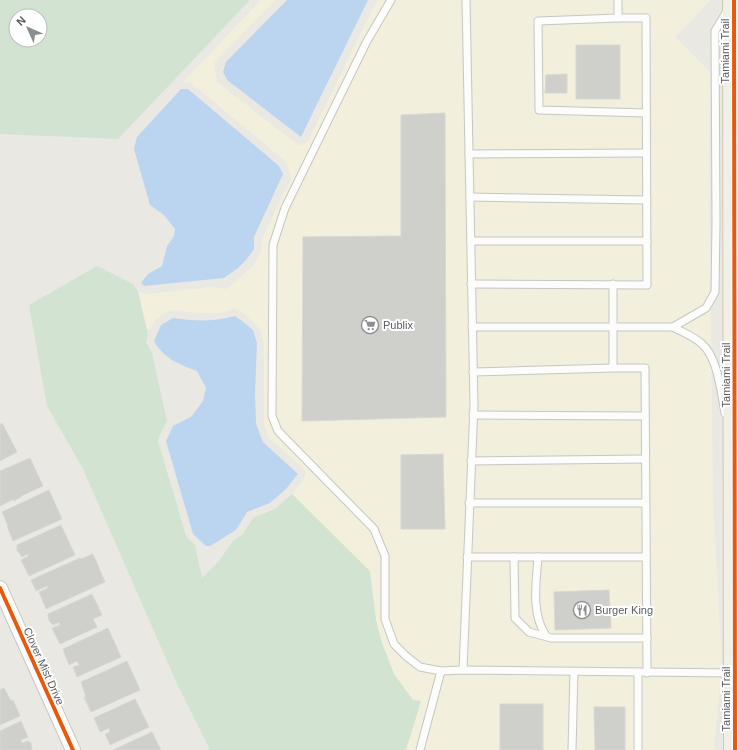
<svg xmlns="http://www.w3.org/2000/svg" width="738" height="750" viewBox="0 0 738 750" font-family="Helvetica,sans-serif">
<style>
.commercial{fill:#f2efdd}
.green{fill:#d2e4d1;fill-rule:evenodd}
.water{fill:#bbd5f0}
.building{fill:#cfcfcc;stroke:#d8d7d2}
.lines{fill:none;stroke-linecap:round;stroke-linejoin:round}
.service-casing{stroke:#c6c6c5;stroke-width:9}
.minor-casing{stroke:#c6c6c5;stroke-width:16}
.primary-casing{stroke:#cfc9b3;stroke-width:24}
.service{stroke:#fcfcfb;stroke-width:7}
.minor{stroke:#fcfcfb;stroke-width:14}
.primary{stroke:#f0f0e6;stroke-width:22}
.cycleway-casing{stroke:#fff;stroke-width:6}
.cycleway{stroke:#e8590c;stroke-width:4}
.labels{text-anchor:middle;stroke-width:4;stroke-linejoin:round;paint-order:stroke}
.street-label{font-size:11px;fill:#5a5c60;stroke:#fff}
.poi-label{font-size:11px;fill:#5a5c60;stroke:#fff;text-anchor:start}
</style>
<rect width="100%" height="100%" fill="#e9e8e3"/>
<path class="commercial" d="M261 0H276L220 56 218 60 214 63 217 82 297 144 303 145 308 141 377 0H711L675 37 711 73 709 134 713 501 722 666 714 750H406L421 701 413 700 394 674 382 643 376 621 369 571 292 494 305 477 306 472 303 468 269 438 264 424V344L260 329 245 314 235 309 218 313H198L173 310 168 311 156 319 151 329H147L138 291 141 293 146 294 213 287 227 289 254 265 261 252 262 239 291 178 290 172 284 160 192 84 190 82H183Z"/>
<g class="green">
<path d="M0 0H250L118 139 0 134ZM16 16H40V40H16Z"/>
<path d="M97 266 133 284 138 291 148 335 146 342 152 353 167 421 159 436 158 441 186 536 195 545 202 578 219 561 233 541 243 534 253 518 275 509 292 494 370 571 376 620 382 643 394 674 413 700 421 701 406 750H210L178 686 83 469 47 406 29 305Z"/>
</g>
<g class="water">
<path d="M287 0H368L301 137 227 80 223 72 226 62Z"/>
<path d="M181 89H188L279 166 283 174 254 237V249L246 260 238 268 224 278 144 286 141 283 148 274 162 266 167 246 174 236 175 229 164 215 150 205 134 149 137 137Z"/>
<path d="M235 316 242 321 253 330 257 343 255 394 256 424 263 442 298 474 286 489 270 503 247 512 236 530 210 546H206L193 534 166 441 173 426 191 417 203 401 206 388 197 371C179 364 164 359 154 341L161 325 173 318C195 321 212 322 235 316Z"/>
</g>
<g class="building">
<rect x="576" y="45" width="44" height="54"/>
<path d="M567 74V93H545L546 75Z"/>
<path d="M445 113 446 417 302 421 303 237 401 236V115Z"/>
<path d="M2 423 17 452 0 461V425Z"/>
<path d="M443 454 445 529H401V455Z"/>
<path d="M30 458 43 486 21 496V497L14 501V499L0 506V471Z"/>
<path d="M49 490 62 519 13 541 7 526H8L2 512Z"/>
<path d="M61 525 75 555 29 576 21 560 28 556V554L22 557 17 550V545Z"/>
<path d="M93 554 105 582 46 609 39 592 48 588 47 586 36 591 31 580 80 558 81 559Z"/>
<path d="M609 590 611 628 555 630 554 592Z"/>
<path d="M92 594 102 615 93 619 97 627 60 644 52 628 60 625 59 622 53 625 49 621 48 614Z"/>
<path d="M108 628 121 657 77 677 73 667 79 665 77 661 69 665 63 649Z"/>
<path d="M127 661 140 690 91 712 84 697H86L81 682Z"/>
<path d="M4 688 11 701 13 700 20 716 0 725V690Z"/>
<path d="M135 699 149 727 110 745 105 734 110 732 109 728 100 732 94 718Z"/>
<rect x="500" y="704" width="43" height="46"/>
<path d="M594 707H625V750H595Z"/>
<path d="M21 721 28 737 21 740 22 743 28 741 31 743 32 750H0V731Z"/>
<path d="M152 732 161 750H113Z"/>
</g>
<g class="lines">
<g class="service-casing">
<g id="service">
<path d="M391 0 367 41 285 208 273 245 272 416 278 431 374 529 385 556V619L394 644 406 656 420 667 441 671 463 670 733 673"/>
<path d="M618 18 538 21 539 110 646 113"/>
<path d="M469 154 646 153"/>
<path d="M470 197 647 200"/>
<path d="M471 241H647"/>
<path d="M471 284 647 285 646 18H618V0"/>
<path d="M613 284V368H645L647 673"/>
<path d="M472 327H673L706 308 715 292 716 223 715 31 727 11"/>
<path d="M673 327C682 332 693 336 701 343 718 357 721 392 725 413"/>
<path d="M473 372 613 368"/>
<path d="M473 415 645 416"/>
<path d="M471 461 645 459"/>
<path d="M469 503H645"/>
<path d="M467 557H646"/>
<path d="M514 557 515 618 529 632 551 638H647"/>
<path d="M538 557C536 584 531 613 546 636"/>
<path d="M463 670 474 405 466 0"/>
<path d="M638 672V750"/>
<path d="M420 750 441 671"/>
<path d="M572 750 574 672"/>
</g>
</g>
<g class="minor-casing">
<path id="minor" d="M0 588 73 750"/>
</g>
<g class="primary-casing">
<path id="primary" d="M734 0 735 750"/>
</g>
<use href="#service" class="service"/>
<use href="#minor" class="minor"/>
<use href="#primary" class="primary"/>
<g class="cycleway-casing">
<g id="cycleway">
<path d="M734 0 735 750"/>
<path d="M0 588 73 750"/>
</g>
</g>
<use href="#cycleway" class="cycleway"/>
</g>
<defs>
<g id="supermarket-ring" transform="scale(0.9)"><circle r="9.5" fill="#fff" stroke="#8c8d8e" stroke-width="1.5"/><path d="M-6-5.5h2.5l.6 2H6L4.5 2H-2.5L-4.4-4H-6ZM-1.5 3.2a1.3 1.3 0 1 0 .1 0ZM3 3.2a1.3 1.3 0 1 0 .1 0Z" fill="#8c8d8e"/></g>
<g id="restaurant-ring" transform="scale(0.9)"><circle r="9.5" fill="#fff" stroke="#8c8d8e" stroke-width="1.5"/><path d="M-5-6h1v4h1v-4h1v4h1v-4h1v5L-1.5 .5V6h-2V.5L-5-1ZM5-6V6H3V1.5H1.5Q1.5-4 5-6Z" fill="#8c8d8e"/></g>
</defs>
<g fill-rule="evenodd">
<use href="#supermarket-ring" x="370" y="325"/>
<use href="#restaurant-ring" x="582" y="610"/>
</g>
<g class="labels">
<g class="street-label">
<text transform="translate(725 51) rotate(-90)" y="4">Tamiami Trail</text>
<text transform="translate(726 375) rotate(-90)" y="4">Tamiami Trail</text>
<text transform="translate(44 666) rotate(66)" y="4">Clover Mist Drive</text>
<text transform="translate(726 699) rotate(-90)" y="4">Tamiami Trail</text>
</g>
<g class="poi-label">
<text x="383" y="329">Publix</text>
<text x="595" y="614">Burger King</text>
</g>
</g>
<g transform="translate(28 28) rotate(315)"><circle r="19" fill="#ffffff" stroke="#bdbebf"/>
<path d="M0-3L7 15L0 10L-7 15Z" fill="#8c8d8e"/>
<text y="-6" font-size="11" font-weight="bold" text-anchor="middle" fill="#5a5c60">N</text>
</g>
</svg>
